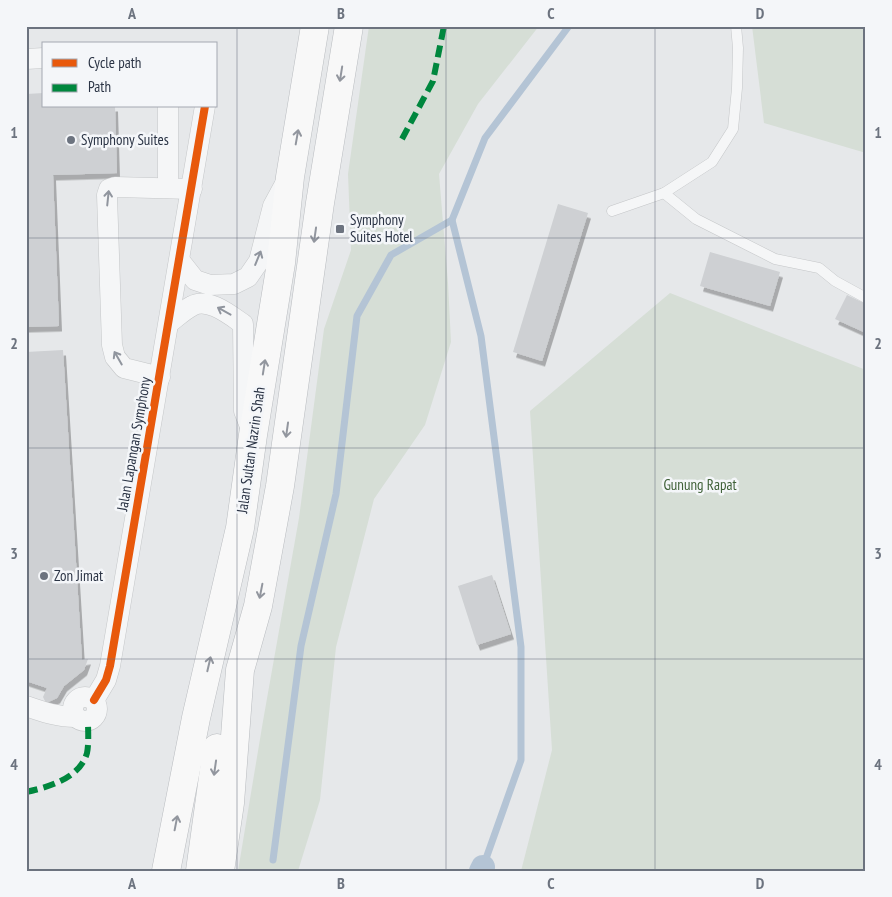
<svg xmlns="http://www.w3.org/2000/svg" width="892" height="897" viewBox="0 0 892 897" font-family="'PT Sans Narrow',sans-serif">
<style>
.green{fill:#d6ded6}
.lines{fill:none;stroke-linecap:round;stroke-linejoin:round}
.stream{stroke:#b4c4d5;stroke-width:7}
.canal{stroke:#b4c4d5;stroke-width:24}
.building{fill:#ced0d3;filter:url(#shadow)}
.service-casing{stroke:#c4c6c8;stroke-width:11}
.minor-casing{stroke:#c4c6c8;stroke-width:21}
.trunk-casing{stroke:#b8bbbf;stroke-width:29}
.service{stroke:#f5f6f7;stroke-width:10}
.minor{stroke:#f5f6f7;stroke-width:20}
.trunk{stroke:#f8f8f8;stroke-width:28}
.quiet{stroke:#00873e;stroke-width:6;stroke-dasharray:12 6;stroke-linecap:butt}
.cycleway-casing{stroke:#f4f6f9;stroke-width:11}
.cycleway{stroke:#e8590c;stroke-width:8}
.oneway{stroke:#92969e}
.oneway2{stroke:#90959e}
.grid{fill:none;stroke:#6c737f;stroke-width:1;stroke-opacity:0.55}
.poi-dot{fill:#6c737f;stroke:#f4f6f9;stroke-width:2}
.labels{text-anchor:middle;stroke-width:5;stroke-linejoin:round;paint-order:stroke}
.poi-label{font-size:15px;fill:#2b3445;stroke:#f4f6f9;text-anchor:start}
.street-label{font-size:15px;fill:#2b3445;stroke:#f4f6f9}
.park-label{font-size:15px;fill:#3f6138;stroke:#f4f6f9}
.neatline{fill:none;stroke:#6c737f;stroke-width:2}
.grid-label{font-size:16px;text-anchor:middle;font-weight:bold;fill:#6c737f}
</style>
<defs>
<filter id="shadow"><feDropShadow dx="3" dy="5.5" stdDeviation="0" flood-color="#0004"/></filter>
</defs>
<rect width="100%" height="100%" fill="#e6e8ea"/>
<g class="green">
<path d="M369 26H539L478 104 439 174 448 283 451 342 425 425 374 499 336 647 320 800 298 871H238L263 721 299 518 324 329 351 250 348 174Z"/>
<path d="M752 26H866V153L764 123Z"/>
<path d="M670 293 866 370V871H521L552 750 530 411Z"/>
</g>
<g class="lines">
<g class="stream">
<path d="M273 860 301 646 336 494 357 316 391 255 452 220"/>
<path d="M483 867 521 760V647L481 336 452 220 485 138 569 26"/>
</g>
<path class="canal" d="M481 871 483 867"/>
</g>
<g class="building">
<path d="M44 93V106H115L117 173 53 175 59 326 26 327V94Z"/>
<path d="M558 204 588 213 542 361 513 352Z"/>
<path d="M710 252 780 272 770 306 700 286Z"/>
<path d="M847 295 866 304V333L835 319Z"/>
<path d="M63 350 82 660 88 659 84 670 64 686 57 698 46 703 43 697 47 688 26 681V352Z"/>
<path d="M492 575 511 634 477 645 458 586Z"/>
</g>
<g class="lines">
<g class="service-casing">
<g id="service">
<path d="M664 193 696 219 775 259 819 268 835 281 866 298"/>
<path d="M612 211 664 193 712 162 733 129 737 88 738 48 736 26"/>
</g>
</g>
<g class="minor-casing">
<g id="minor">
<path d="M26 59 44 58"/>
<path d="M168 188V106"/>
<path d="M180 261 195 280 210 285 234 284 248 277 259 261 273 206 286 182"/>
<path d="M169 323C177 317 184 310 192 306 208 297 230 315 243 324L244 411 251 429"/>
<path d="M160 377 124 368 115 357 112 345 107 195 109 189 115 187 192 189"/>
<circle cx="85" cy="709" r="12"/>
<path d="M94 700 106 680 110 666 205 106"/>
<path d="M26 706C43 712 58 717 76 717"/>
</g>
</g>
<g class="trunk-casing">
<g id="trunk">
<path d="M166 871 196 718 240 528 253 435 281 263 290 177 315 26"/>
<path d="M200 871 217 748"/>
<path d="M220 871 230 803 240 670 258 606 280 486 320 203 349 26"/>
</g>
</g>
<use href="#service" class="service"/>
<use href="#minor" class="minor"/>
<use href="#trunk" class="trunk"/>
<g class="quiet">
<path d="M402 139 433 81 444 26"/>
<path d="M26 792C49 787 80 778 87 753 89 743 88 731 88 721"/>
</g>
<g class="cycleway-casing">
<path id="cycleway" d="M94 700 106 680 110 666 205 106"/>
</g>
<use href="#cycleway" class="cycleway"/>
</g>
<defs><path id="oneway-shaft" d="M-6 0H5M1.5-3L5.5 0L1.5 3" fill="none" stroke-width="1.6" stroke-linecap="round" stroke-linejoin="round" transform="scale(1.25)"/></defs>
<g class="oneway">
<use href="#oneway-shaft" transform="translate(341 74) rotate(99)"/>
<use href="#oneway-shaft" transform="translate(297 137) rotate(-80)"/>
<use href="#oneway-shaft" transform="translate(315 235) rotate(98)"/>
<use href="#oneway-shaft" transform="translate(264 367) rotate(-81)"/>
<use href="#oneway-shaft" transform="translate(287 430) rotate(98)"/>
<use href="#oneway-shaft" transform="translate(261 591) rotate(101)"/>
<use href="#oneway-shaft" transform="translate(209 664) rotate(-77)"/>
<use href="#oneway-shaft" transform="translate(215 768) rotate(98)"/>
<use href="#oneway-shaft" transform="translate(176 823) rotate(-79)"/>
</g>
<g class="oneway2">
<use href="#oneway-shaft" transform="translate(108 198) rotate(-84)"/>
<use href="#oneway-shaft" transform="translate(258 258) rotate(-68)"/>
<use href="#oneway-shaft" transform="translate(224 311) rotate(-151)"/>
<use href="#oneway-shaft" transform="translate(118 358) rotate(-120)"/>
</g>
<path class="grid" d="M237 26V871M446 26V871M655 26V871M26 238H866M26 448H866M26 659H866"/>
<g class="poi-dot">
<circle cx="71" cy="140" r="5"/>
<rect x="335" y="224" width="10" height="10" rx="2.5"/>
<circle cx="44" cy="576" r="5"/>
</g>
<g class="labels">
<g class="poi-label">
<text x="81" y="145">Symphony Suites</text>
<text x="350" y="225">Symphony<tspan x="350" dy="17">Suites Hotel</tspan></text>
<text x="54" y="581">Zon Jimat</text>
</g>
<g class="street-label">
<text transform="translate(134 444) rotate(-80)" y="5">Jalan Lapangan Symphony</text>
<text transform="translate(251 450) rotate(-82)" y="5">Jalan Sultan Nazrin Shah</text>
</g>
<g class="park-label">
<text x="700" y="490">Gunung Rapat</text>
</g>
</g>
<rect width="892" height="897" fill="none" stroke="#f4f6f9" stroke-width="55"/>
<rect x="42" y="42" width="175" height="65" fill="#f4f6f9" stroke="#a4a8b1"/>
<rect x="52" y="59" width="25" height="8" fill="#e8590c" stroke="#a4a8b1"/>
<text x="88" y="68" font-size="15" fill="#2b3445">Cycle path</text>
<rect x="52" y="84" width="25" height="8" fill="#00873e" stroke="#a4a8b1"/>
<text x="88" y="92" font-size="15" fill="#2b3445">Path</text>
<rect x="28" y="28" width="836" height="842" class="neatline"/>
<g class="grid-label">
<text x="132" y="19">A</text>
<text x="341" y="19">B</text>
<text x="551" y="19">C</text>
<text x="760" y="19">D</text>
<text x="14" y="138">1</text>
<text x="878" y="138">1</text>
<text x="14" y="349">2</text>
<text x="878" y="349">2</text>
<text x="14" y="559">3</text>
<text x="878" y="559">3</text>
<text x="14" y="770">4</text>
<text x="878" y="770">4</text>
<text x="132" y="889">A</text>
<text x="341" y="889">B</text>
<text x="551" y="889">C</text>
<text x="760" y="889">D</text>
</g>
</svg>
